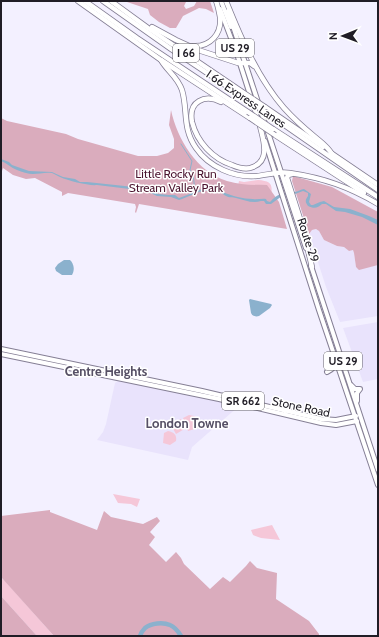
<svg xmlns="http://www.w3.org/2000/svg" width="379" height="637" viewBox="0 0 379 637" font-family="Cabin,sans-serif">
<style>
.built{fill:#e9e3fc}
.green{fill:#f5c7d8}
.forest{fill:#daacbd}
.water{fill:#8bb1cd}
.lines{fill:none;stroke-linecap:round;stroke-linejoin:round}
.stream{stroke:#8bb1cd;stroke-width:1}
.river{stroke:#8bb1cd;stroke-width:4.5}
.primary-casing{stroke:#857f95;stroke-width:6}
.motorway-casing{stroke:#857f95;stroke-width:6}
.primary{stroke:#fff;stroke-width:4}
.motorway{stroke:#fff;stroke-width:4.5}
.motorway-bridge-casing{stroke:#857f95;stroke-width:6;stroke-linecap:butt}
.motorway-bridge{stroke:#fff;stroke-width:4.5}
.labels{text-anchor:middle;stroke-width:3;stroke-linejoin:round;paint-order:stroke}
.shield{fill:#fff;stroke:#636167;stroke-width:1}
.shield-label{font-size:11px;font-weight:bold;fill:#201d26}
.street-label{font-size:12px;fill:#201d26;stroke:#fff}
.park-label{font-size:12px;fill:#4b142f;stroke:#fff}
.neighbourhood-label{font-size:13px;font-weight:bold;fill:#565065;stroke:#fff}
</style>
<rect width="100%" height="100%" fill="#f3f0ff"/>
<g class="built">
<path d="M316 229 319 231 324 240 337 246 344 247 349 251 353 249 354 253 356 267 359 269 378 265V316L340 322 326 287 309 234 312 230Z"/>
<path d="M378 322V379L363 382 343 328Z"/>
<path d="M118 381 168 391 239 406 192 447 188 460 97 440 103 432 106 424 115 383Z"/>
</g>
<g class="green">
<path d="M258 180C271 181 273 184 271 196L238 186 239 181 244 182Z"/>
<path d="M189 415 194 416 199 419 201 427 188 431 183 418Z"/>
<path d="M181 419 186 428 176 434 171 425Z"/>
<path d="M168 431C174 432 177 435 176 441L170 445 163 443 164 433Z"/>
<path d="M113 494 140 499 137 507 131 504 118 503Z"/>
<path d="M272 525 280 540 261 538 253 535 251 530Z"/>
<path d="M1 578 5 581 54 636H37L1 596Z"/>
</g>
<g class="forest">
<path d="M128 1H155L162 2 165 1H186V2L184 6 186 9 194 6 197 1H210L214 13 206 9 199 8 183 16 176 28H170L159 22 150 15 148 9 127 2Z"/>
<path d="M171 110C177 139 197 172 227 181 240 185 253 185 267 185L279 202 287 229 139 204 136 213 135 212 136 207 135 204 68 193 62 196V192L35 178 26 179 13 175 3 168 1 174V118L7 121 66 134 78 139 138 156H157L168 153 174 148V139L169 125Z"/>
<path d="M293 176 332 187 378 212V265L359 270 356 267 354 253 353 250 349 251 344 247 337 246 324 240 319 231 316 229 312 230 309 234 292 181Z"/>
<path d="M50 510V512L97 530 104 511 111 517 143 524 157 517 160 521 150 532 155 537 149 545 166 562 176 552 181 558 184 564 210 589 223 577 230 582 246 566 250 561 257 568 277 573 276 599 309 621 319 634V636H54L1 577V516Z"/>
<path d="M1 596 37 636H1Z"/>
</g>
<g class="water">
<path d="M1 159 9 162 12 165 29 171 52 172 63 177 75 179 80 182H87L134 187H139L142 189H150L158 194 169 195H175L179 198 182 197C188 195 215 182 220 186 222 188 222 190 223 192 232 196 243 199 253 199 257 200 262 198 266 199L267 201 270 202C277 194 284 192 294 192 298 192 301 189 304 189L311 194 309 202 311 205H313L320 202 324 201 334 207 350 209 369 216 378 220V225L362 217 345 212 336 211 326 204H322C318 208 314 209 308 206 305 202 305 200 308 196V193L303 191 295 194H291L282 196 271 204H266L264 201H261C253 204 244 200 236 198 233 197 229 198 226 196 222 194 220 190 216 189L199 192 182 199 179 200 171 197 157 196 146 191 97 185C89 186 69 181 60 177 57 176 55 174 52 173 45 172 39 174 33 174 28 174 22 172 17 170 11 168 7 163 1 161Z"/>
<path d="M64 260H70C74 264 75 270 72 275H62L56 271 55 268 58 264Z"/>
<path d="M250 299 271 304 272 305 270 308 259 316C256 317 252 316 251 313L249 300Z"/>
</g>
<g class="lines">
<path class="stream" d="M181 144 192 161 190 170 193 174 195 191"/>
<path class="river" d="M140 636C141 633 143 630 145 628 151 623 163 622 170 625 175 627 178 631 181 636"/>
<g class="primary-casing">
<g id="primary">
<path d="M221 1 231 27"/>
<path d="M220 9 237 54 258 120"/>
<path d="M228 11 306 248"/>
<path d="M265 141 319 310 378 485"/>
<path d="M311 266 378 470"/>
<path d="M1 349 202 391 321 419 336 420 356 416"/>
<path d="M1 354 219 399 321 423 336 425 357 421"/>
<path d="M327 372C333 369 335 367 335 361"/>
<path d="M351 385 355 389H360L357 393V401"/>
<path d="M285 411 291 406"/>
</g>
</g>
<g class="motorway-casing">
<g id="motorway">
<path d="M78 1 161 60 250 118"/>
<path d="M85 1 137 38 248 112"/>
<path d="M103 1 171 49 243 97"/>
<path d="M111 1 148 28 241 91"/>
<path d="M226 1C241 38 257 77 284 108 293 118 304 128 315 137 322 143 327 146 332 154"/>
<path d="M152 27 176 40 198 50 238 63H250L254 66"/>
<path d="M193 46C210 47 222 34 220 17 219 12 218 6 216 1"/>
<path d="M161 60C167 71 177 76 182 90 188 110 182 128 196 148 209 167 234 178 257 176 268 175 278 171 290 173 324 178 349 187 378 204"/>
<path d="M221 102C205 94 188 101 192 122 197 142 213 159 232 165 239 168 247 170 253 167 271 160 263 139 260 126"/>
<path d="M265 107 323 147"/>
<path d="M267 113 378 190"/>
<path d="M273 129 378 197"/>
<path d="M275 135 364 193"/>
<path d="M331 153 378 185"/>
<path d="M292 174 288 175 287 178 302 225 312 267"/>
</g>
</g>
<use href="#primary" class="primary"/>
<use href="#motorway" class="motorway"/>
<g class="motorway-bridge-casing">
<g id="motorway-bridge">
<path d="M241 91 265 107"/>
<path d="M243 97 267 113"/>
<path d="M248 112 273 129"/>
<path d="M250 118 275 135"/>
</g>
</g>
<use href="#motorway-bridge" class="motorway-bridge"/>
</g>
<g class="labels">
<g class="shield">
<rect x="216" y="39" width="38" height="18" rx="3"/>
<rect x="173" y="44" width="26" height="18" rx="3"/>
<rect x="324" y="352" width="38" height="18" rx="3"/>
<rect x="222" y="392" width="42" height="18" rx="3"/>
</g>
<g class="shield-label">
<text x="235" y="52">US 29</text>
<text x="186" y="57">I 66</text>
<text x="343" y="365">US 29</text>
<text x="243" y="405">SR 662</text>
</g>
<g class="street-label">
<text transform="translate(246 99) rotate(34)" y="4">I 66 Express Lanes</text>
<text transform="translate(308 240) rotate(72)" y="4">Route 29</text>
<text transform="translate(301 407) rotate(12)" y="4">Stone Road</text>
</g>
<g class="park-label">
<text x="176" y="178">Little Rocky Run<tspan x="176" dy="14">Stream Valley Park</tspan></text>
</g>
<g class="neighbourhood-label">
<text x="106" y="376">Centre Heights</text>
<text x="187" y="428">London Towne</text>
</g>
</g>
<rect width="379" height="637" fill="none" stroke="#201d26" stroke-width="4"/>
<g transform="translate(343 36) rotate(269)" stroke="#ffffff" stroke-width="3" paint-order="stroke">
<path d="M0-3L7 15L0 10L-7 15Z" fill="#201d26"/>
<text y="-6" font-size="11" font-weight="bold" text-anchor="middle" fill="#201d26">N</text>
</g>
</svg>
